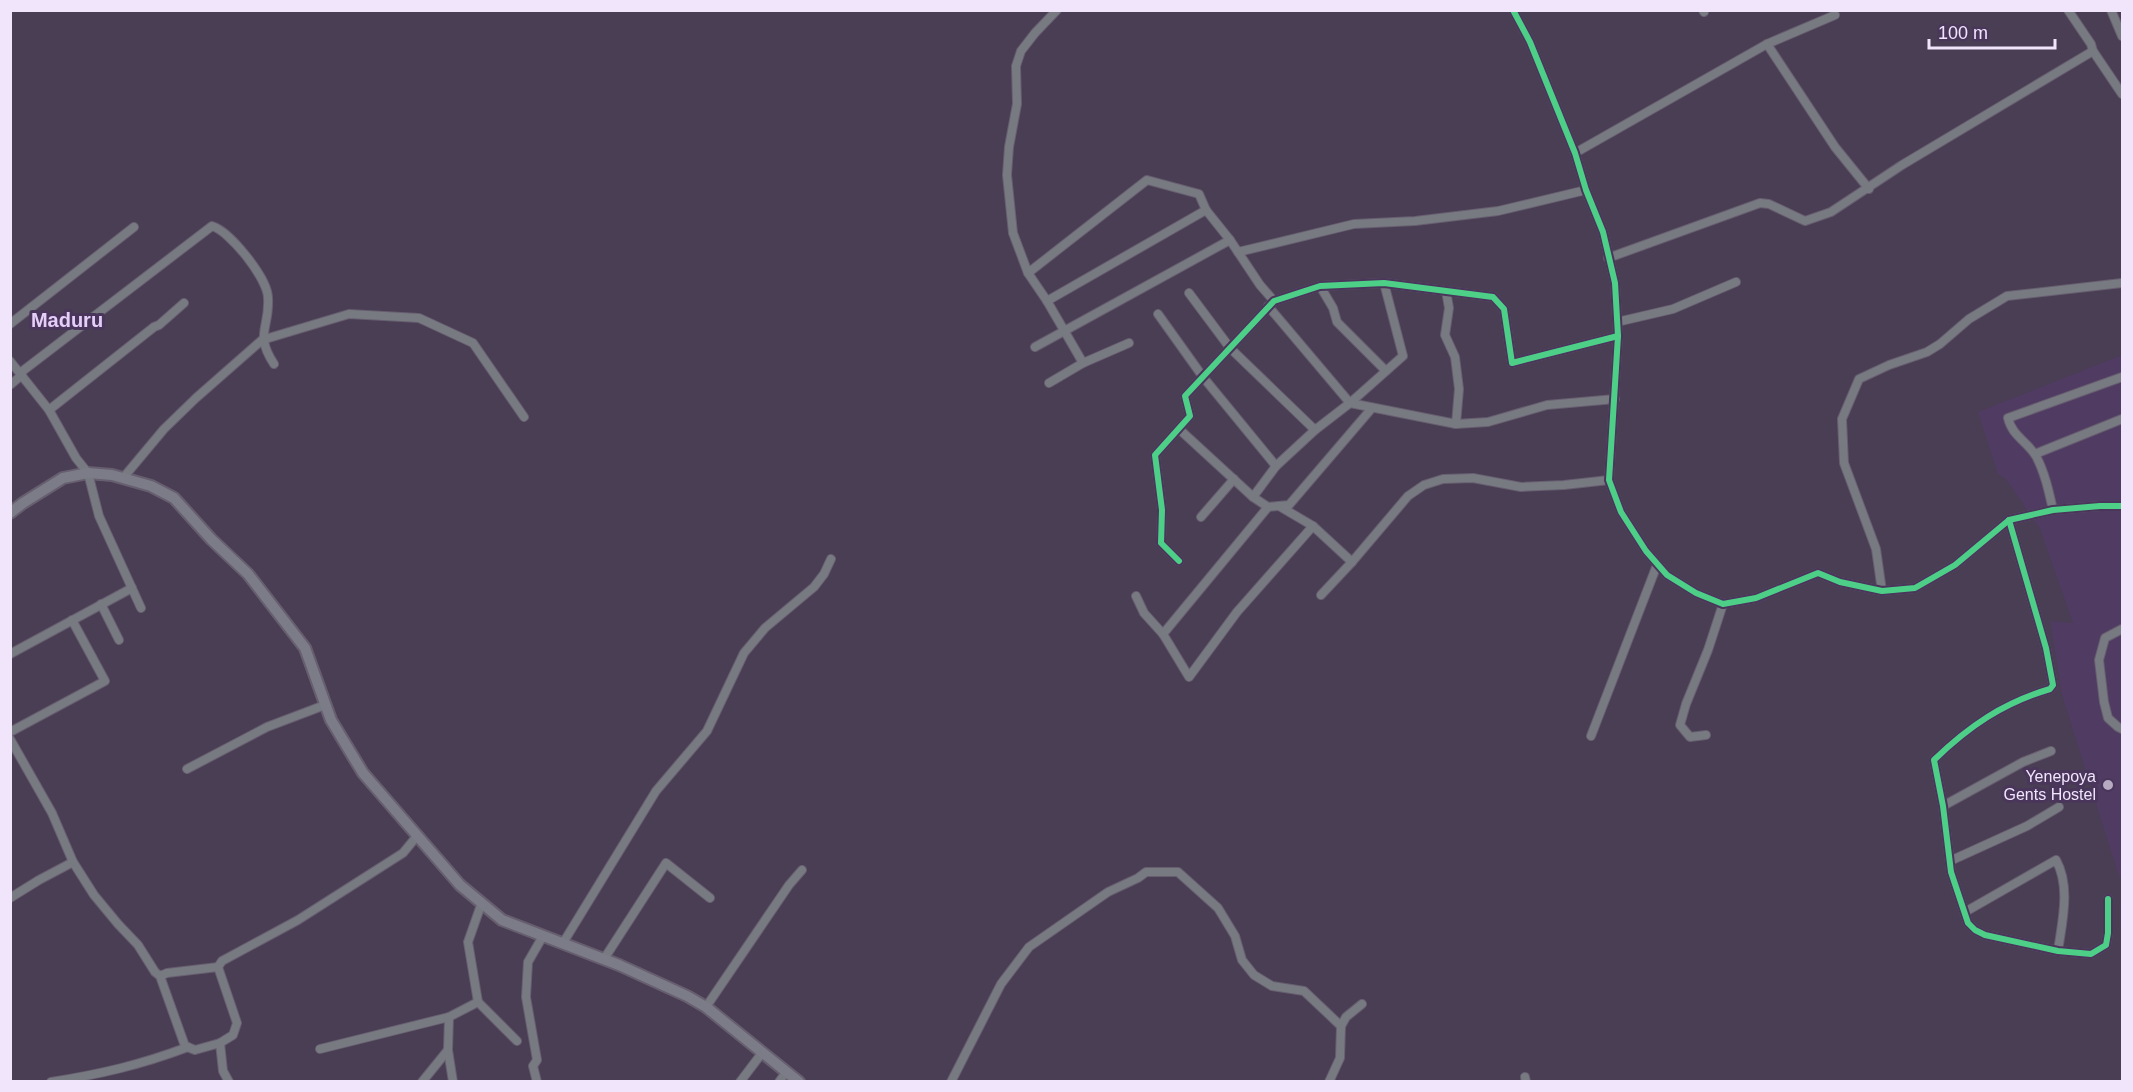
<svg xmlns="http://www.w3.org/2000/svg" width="2133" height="1092" viewBox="0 0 2133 1092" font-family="Arial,sans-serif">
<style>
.built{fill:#503b62}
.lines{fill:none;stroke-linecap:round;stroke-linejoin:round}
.street-casing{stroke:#675e70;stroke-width:10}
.secondary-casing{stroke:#675e70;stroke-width:14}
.street{stroke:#787a82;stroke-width:8}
.secondary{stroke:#7b7c87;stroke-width:10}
.cycleway-casing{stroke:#4a365b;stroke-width:10}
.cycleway{stroke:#4dcf88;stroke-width:6}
.poi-dot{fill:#b6abc1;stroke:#4a365b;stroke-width:2}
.labels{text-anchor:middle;stroke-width:6;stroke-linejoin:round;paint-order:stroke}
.poi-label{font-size:16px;fill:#f1e5fc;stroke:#4a365b;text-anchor:end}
.quarter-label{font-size:20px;font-weight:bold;fill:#e5cefa;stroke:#4a365b}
</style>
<rect width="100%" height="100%" fill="#493e53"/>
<path class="built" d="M2122 355V875L2119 877 2062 695 2050 621 2073 623 2040 529 2006 479 1998 474 1978 412Z"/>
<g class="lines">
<g class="street-casing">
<g id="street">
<path d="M1513 10 1530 42 1575 153 1586 190 1603 232 1615 283 1618 336 1609 480 1621 512 1646 551 1667 575 1696 593 1723 604 1756 598 1818 573 1840 582 1882 591 1915 588 1955 565 2009 520 2053 510 2100 506H2122"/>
<path d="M1703 10 1704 12"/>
<path d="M2068 10 2091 44 2093 51 2122 94"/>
<path d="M2111 10 2122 36"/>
<path d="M1767 44 1835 147 1869 189"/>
<path d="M1575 153 1767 44 1835 15"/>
<path d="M1238 252 1354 224 1415 221 1498 211 1586 190"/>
<path d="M1608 258 1760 203 1769 204 1805 221 1831 212 1902 165 2093 51"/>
<path d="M1028 273 1147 180 1199 194 1206 210"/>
<path d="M1320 286 1333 308 1337 322 1386 371"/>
<path d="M1446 291 1449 308 1445 335 1455 357 1459 389 1456 424"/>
<path d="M1189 293 1230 348 1315 430"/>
<path d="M1047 301 1028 273 1013 233 1007 175 1009 147 1017 104 1016 66 1021 51 1035 33 1057 10"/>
<path d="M1268 306 1350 403 1456 424 1488 422 1547 405 1615 399"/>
<path d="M1158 314 1203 377 1276 466"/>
<path d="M1617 322 1673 309 1736 282"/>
<path d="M10 324 134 227"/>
<path d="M1129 343 1083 363 1047 301 1206 210 1230 240"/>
<path d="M1035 347 1230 240 1260 285 1274 301"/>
<path d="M10 361 49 410 76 458 88 473 99 516 141 608"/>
<path d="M20 373 212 226C230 231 268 279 268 298 270 328 254 334 274 364"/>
<path d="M1049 383 1083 363"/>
<path d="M10 385 22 375"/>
<path d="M49 410 154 327 159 325 184 303"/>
<path d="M1179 429 1253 497"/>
<path d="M2035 454 2122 419"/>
<path d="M123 478 164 429 196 398 262 340 349 314 419 318 473 343 524 417"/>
<path d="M1279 506 1313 526"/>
<path d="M1268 507 1289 505 1372 408"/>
<path d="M2053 510C2049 492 2045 473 2036 456 2027 441 2012 436 2008 418L2122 377"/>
<path d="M1201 517 1234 479"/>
<path d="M2009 520 2046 648 2053 685 2050 689C2003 703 1969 726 1934 760L1943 806 1951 872 1968 923 1975 930 1985 935 2058 951 2091 954 2106 945 2108 933V899"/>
<path d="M1179 561 1161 543 1162 510 1155 455 1190 416 1185 396 1274 301 1320 286 1384 283 1493 297 1504 309 1512 363 1618 336"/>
<path d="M1882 591 1876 549 1844 463 1842 419 1859 379 1889 365 1927 352 1940 344 1969 319 2007 296 2122 283"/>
<path d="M1321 595 1352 562"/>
<path d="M1136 596 1144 613 1163 634 1189 677 1237 612 1313 526 1352 562 1408 496 1424 485 1443 479 1473 478 1521 487 1564 485 1609 480"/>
<path d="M101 604 119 640"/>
<path d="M2122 629 2105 638 2099 660 2104 702 2108 718 2118 727 2122 729"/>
<path d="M1163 634 1268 507 1253 497 1276 466 1315 430 1350 403 1403 356 1384 283"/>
<path d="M10 654 132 588"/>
<path d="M10 732 105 681 72 620"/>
<path d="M1706 735 1690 737 1680 725 1686 704 1708 650 1723 604"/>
<path d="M1591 736 1657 565"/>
<path d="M10 739 52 813 73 862 94 895 118 924 138 945 155 972 160 976 185 1046 195 1050 220 1043"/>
<path d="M187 769 267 727 325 705"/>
<path d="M1943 806 2023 762 2051 751"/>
<path d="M1950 861 2027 826 2059 807"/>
<path d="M10 898 39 880 73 862"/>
<path d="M1965 912 2056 860C2071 887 2062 922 2058 951"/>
<path d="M563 943 656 791 707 731 744 653 765 628 814 587 824 574 831 559"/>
<path d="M604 959 666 863 710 898"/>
<path d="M160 976 167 973 218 967"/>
<path d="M478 1002 517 1041"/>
<path d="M706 1007 789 885 802 870"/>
<path d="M320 1049 449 1017"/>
<path d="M448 1050 453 1082"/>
<path d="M1525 1077 1526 1082"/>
<path d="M51 1082C101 1074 140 1065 188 1047"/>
<path d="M229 1082 223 1071 220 1043 233 1035 237 1023 218 967 222 961 298 920 403 853 417 836"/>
<path d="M422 1082 448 1050 449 1017 478 1002 468 942 481 905"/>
<path d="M537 1082 533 1066 537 1060 526 997 528 962 543 936"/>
<path d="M740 1082 762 1053"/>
<path d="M779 1082 786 1072"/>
<path d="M951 1082 1001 984 1029 947 1108 892 1138 878 1146 872H1178L1218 908 1235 936 1242 960 1254 975 1272 986 1304 991 1341 1026"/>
<path d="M1329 1082 1340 1058 1341 1026 1346 1017 1362 1004"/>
</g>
</g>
<g class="secondary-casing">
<path id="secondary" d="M10 513 23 503 63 478 88 473 112 475 151 486 174 498 211 539 248 574 305 648 331 720 363 773 460 885 502 920 619 965 687 996 706 1007 799 1082"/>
</g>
<use href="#street" class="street"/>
<use href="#secondary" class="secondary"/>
<g class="cycleway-casing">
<g id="cycleway">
<path d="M1513 10 1530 42 1575 153 1586 190 1603 232 1615 283 1618 336 1609 480 1621 512 1646 551 1667 575 1696 593 1723 604 1756 598 1818 573 1840 582 1882 591 1915 588 1955 565 2009 520 2053 510 2100 506H2122"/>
<path d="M2009 520 2046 648 2053 685 2050 689C2003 703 1969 726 1934 760L1943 806 1951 872 1968 923 1975 930 1985 935 2058 951 2091 954 2106 945 2108 933V899"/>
<path d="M1179 561 1161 543 1162 510 1155 455 1190 416 1185 396 1274 301 1320 286 1384 283 1493 297 1504 309 1512 363 1618 336"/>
</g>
</g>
<use href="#cycleway" class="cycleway"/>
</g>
<circle class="poi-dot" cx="2108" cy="785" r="6"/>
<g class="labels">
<g class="poi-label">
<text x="2096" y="782">Yenepoya<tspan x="2096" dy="18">Gents Hostel</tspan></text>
</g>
<g class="quarter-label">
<text x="67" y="327">Maduru</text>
</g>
</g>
<rect width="2133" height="1092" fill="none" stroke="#f1e5fc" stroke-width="24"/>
<path d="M1929 39v9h126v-9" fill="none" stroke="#f1e5fc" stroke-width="3"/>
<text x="1938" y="39" font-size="18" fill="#f1e5fc" stroke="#4a365b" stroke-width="4.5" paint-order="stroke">100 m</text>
</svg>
